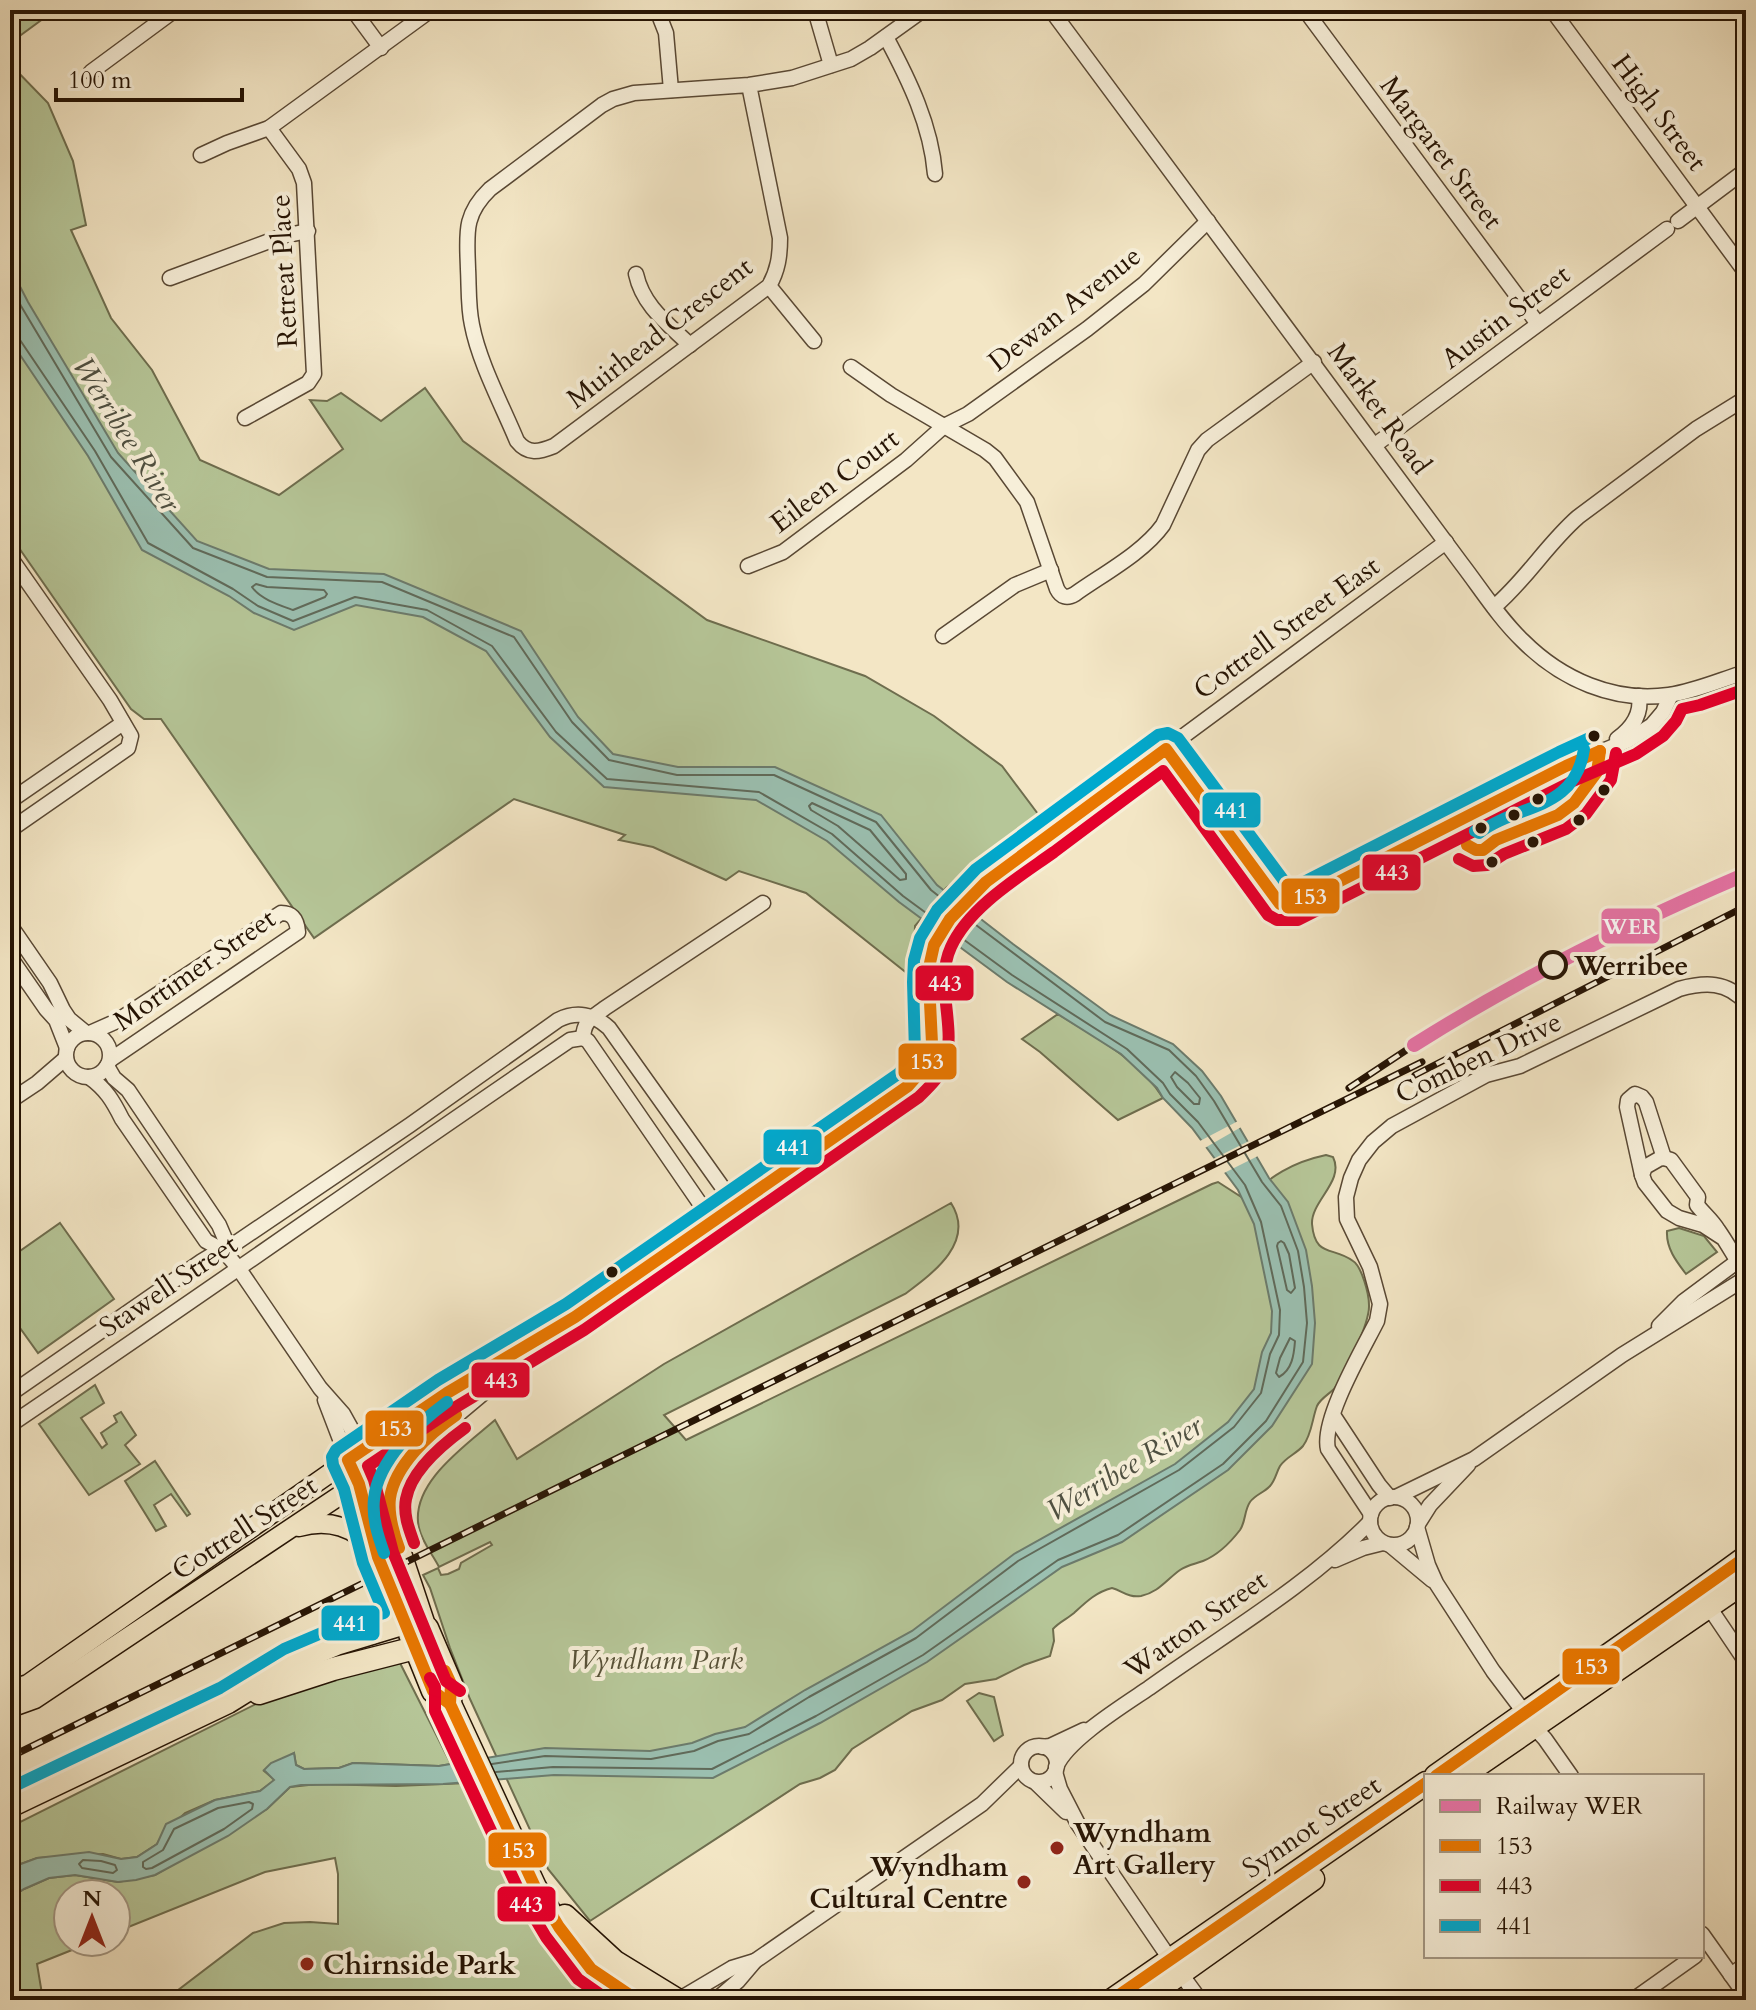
<svg xmlns="http://www.w3.org/2000/svg" width="1756" height="2010" viewBox="0 0 1756 2010" font-family="Cardo,serif">
<style>
.green{fill:#b6c698;stroke:#6e6d4e;stroke-width:2}
.water{fill:#9bc0b1;stroke:#6c7b6c;stroke-width:2}
.pier{fill:#f3e6c5}
.lines{fill:none;stroke-linecap:round;stroke-linejoin:round}
.shore{stroke:#606a5a;stroke-width:2}
.minor-casing{stroke:#594834;stroke-width:17}
.major-casing{stroke:#261404;stroke-width:21}
.highway-casing{stroke:#261404;stroke-width:25}
.minor{stroke:#f7efd9;stroke-width:14}
.major{stroke:#f3e6c5;stroke-width:18}
.highway{stroke:#f3e6c5;stroke-width:22}
.rail-casing{stroke:#261404;stroke-width:7}
.rail{stroke:#f7efd9;stroke-width:4;stroke-dasharray:12;stroke-linecap:butt}
.bus-1-casing{stroke:#f7efd9;stroke-width:18}
.bus-2-casing{stroke:#f7efd9;stroke-width:18}
.bus-3-casing{stroke:#f7efd9;stroke-width:18}
.bus-1{stroke:#e97700;stroke-width:12}
.bus-2{stroke:#e4002b;stroke-width:12}
.bus-3{stroke:#00a9ce;stroke-width:12}
.rail-1-casing{stroke:#f7efd9;stroke-width:20}
.rail-1{stroke:#e773a6;stroke-width:14}
.bus-dot{fill:#261404;stroke:#f7efd9;stroke-width:3}
.stop-dot{fill:#f7efd9;stroke:#261404;stroke-width:4}
.poi-dot{fill:#8f2418;stroke:#f7efd9;stroke-width:3}
.labels{text-anchor:middle;stroke-width:8;stroke-linejoin:round;paint-order:stroke}
.street-label{font-size:28px;fill:#261404;stroke:#f7efd9}
.stop-label{font-size:28px;font-weight:bold;fill:#261404;stroke:#f7efd9;text-anchor:start}
.park-label{font-size:28px;font-style:italic;fill:#585238;stroke:#f7efd9}
.poi-label{font-size:28px;font-weight:bold;fill:#261404;stroke:#f7efd9;text-anchor:start}
.water-label{font-size:30px;font-style:italic;fill:#4f5041;stroke:#f7efd9}
.line-badge{stroke:#f7efd9;stroke-width:3}
.badge-label{font-size:22px;text-anchor:middle;font-weight:bold;fill:#fff}
</style>
<rect width="100%" height="100%" fill="#f3e6c5"/>
<filter id="stains"><feTurbulence type="fractalNoise" baseFrequency=".0025" numOctaves="4"/><feColorMatrix values="0 0 0 0 .2 0 0 0 0 .09 0 0 0 0 .02 0 0 0 .5 -.17"/></filter>
<radialGradient id="worn" r=".72"><stop offset=".6" stop-color="#630" stop-opacity="0"/><stop offset="1" stop-color="#630" stop-opacity=".3"/></radialGradient>
<g class="green">
<path d="M10 10H55L10 43Z"/>
<path d="M10 64 48 103 73 161 86 225 71 230 111 318 152 370 200 460 279 495 343 449 310 400 327 401 341 393 381 421 425 388 463 441 707 620 865 676 934 716 1002 766 1041 818 946 888 921 919 915 926 913 978 806 893 739 871 726 880 653 847 619 840 625 835 514 799 314 938 161 719H144L131 709 10 535Z"/>
<path d="M1058 1014C1095 1037 1140 1060 1163 1098L1118 1120 1040 1052 1022 1039Z"/>
<path d="M1326 1155 1333 1157C1345 1181 1311 1201 1312 1224 1315 1258 1333 1246 1353 1261 1362 1267 1369 1294 1369 1305 1370 1322 1345 1376 1334 1389 1329 1394 1320 1399 1317 1406 1312 1419 1312 1434 1303 1446 1296 1454 1286 1457 1280 1466 1276 1473 1275 1482 1269 1487 1263 1493 1255 1495 1250 1502 1244 1511 1246 1521 1240 1530 1230 1543 1218 1555 1203 1561 1195 1564 1187 1565 1180 1570 1166 1580 1159 1592 1141 1596 1128 1598 1123 1591 1112 1588 1096 1592 1086 1602 1074 1613 1067 1619 1059 1622 1053 1629L1054 1641 1050 1656 1024 1665 996 1679 965 1684 942 1700 912 1711 852 1749 835 1770 820 1778 800 1784 590 1921 548 1869 470 1699 450 1648 430 1588 423 1575 438 1568 441 1575 448 1574 459 1569 461 1563 492 1545 490 1542 439 1567C433 1555 422 1542 419 1528 409 1484 465 1446 495 1420L517 1459 664 1364 951 1203C976 1242 933 1273 905 1294L664 1415 686 1440 1212 1184 1218 1182 1246 1200C1270 1176 1293 1162 1326 1155Z"/>
<path d="M60 1223 114 1299 38 1353 10 1314V1258Z"/>
<path d="M1679 1228 1704 1236 1717 1252 1686 1274C1676 1261 1666 1248 1667 1231Z"/>
<path d="M95 1385 104 1403 81 1418 102 1448 107 1444 101 1433 117 1422 114 1416 121 1412 136 1435 125 1445 140 1464 89 1495 39 1424Z"/>
<path d="M155 1461 190 1514 187 1516 171 1494 154 1505 166 1526 156 1531 125 1481Z"/>
<path d="M398 1659 451 1764 439 1766 353 1763 339 1768 304 1769 296 1765 294 1753 264 1771 275 1780 260 1791 215 1800 185 1813 163 1834 157 1844 137 1857 121 1859 103 1854 37 1858 10 1868V1827L258 1703Z"/>
<path d="M979 1693 994 1697 1003 1735 994 1741 967 1701Z"/>
<path d="M468 1783C491 1833 515 1894 548 1937 555 1947 564 1957 573 1965 585 1977 599 1986 608 2000H165L253 1933 284 1923 310 1922 338 1924V1874L335 1858 265 1872 116 1932V1894H68V1942H92L37 1964 43 2000H10V1898L24 1889 49 1878 75 1875 118 1882 155 1875 267 1809 290 1787 318 1784 396 1786Z"/>
</g>
<path class="water" d="M10 267 28 302 118 453 197 541 269 569 384 574 521 631 578 717 613 754 678 767H775L881 815 937 885 1013 944 1110 1015 1173 1044 1202 1071 1221 1096 1269 1178 1288 1202 1306 1250 1312 1286 1315 1323 1312 1364 1272 1426 1228 1470 1122 1542 1062 1567 927 1662 820 1723 713 1778 554 1775 443 1784 301 1785 290 1787 267 1809 228 1836 155 1875 136 1880 118 1882 75 1875 49 1878 24 1889 10 1898V1868L37 1858 89 1852 121 1859 137 1857 157 1844 166 1824 215 1800 260 1791 274 1780 264 1770 271 1763 294 1753 296 1765 304 1769 339 1768 353 1763 439 1766 545 1748 650 1751 692 1743 715 1734 745 1727 805 1690 912 1631 1014 1554 1175 1464 1228 1422 1254 1389 1262 1352 1271 1333 1272 1311 1254 1224 1238 1190 1192 1128 1163 1098 1157 1088 1121 1054 1007 982 899 902 827 841 756 800 604 787 550 737 486 651 423 617 356 605 294 630 254 613 229 596 142 550 88 456 10 340Z"/>
<g class="pier">
<path d="M1240 1120 1243 1126 1203 1149 1198 1142Z"/>
<path d="M1251 1140 1260 1155 1222 1174 1211 1160Z"/>
</g>
<g class="lines">
<g class="shore">
<path d="M10 285 21 306 111 457 193 548 267 577 382 582 514 637 572 722 609 760 677 775H774L876 822 931 890 950 905"/>
<path d="M10 336 15 337 20 340 95 451 148 543 233 589 258 606 293 621 355 597 427 610 492 646 556 732 607 779 759 792 832 834 903 896 937 921"/>
<path d="M256 584 267 587 324 590 327 594 325 597 293 610C279 605 260 599 252 587Z"/>
<path d="M812 803 870 830 906 874V879L900 880 838 826 811 810 809 806Z"/>
<path d="M1175 1072 1188 1083 1200 1098 1199 1104H1194L1177 1087 1171 1077Z"/>
<path d="M1281 1241 1284 1243 1289 1254 1295 1288 1291 1293 1287 1290 1277 1246 1278 1243Z"/>
<path d="M1290 1338 1295 1341C1294 1355 1292 1370 1279 1377L1276 1373 1280 1358Z"/>
<path d="M492 1764 545 1756 651 1759 694 1751 718 1741 749 1734 809 1697 916 1638 1018 1561 1179 1470 1234 1427 1261 1393 1270 1354 1279 1335 1280 1310 1261 1222 1245 1185 1198 1122 1170 1094 1163 1083 1127 1049 1012 975 952 931"/>
<path d="M496 1772 553 1767 712 1769 816 1716 923 1655 1058 1560 1118 1535 1223 1464 1266 1421 1303 1362 1307 1323 1304 1287 1298 1251 1281 1206 1262 1182 1214 1101 1196 1076 1169 1050 1105 1022 964 916"/>
<path d="M249 1802 253 1804 252 1809 224 1829 152 1868 146 1869 143 1867V1862L163 1850 174 1829 218 1808Z"/>
<path d="M83 1860 101 1861 115 1865 117 1870 113 1873 82 1868 79 1864Z"/>
</g>
<g class="minor-casing">
<g id="minor">
<path d="M353 10 381 48"/>
<path d="M657 10 666 33 671 90"/>
<path d="M815 10 831 65"/>
<path d="M1051 10 1461 563C1481 589 1499 618 1523 641 1561 679 1614 703 1669 695 1696 691 1720 680 1746 672"/>
<path d="M1305 10 1538 324"/>
<path d="M1552 10 1746 273"/>
<path d="M886 37C909 80 931 125 935 174"/>
<path d="M91 72 175 10"/>
<path d="M749 85 780 238C780 256 778 270 769 286L554 446C539 452 528 455 517 441 502 405 479 362 472 325 468 307 469 287 468 269 467 234 463 215 490 189L602 105 613 99 634 93 749 85 792 78 851 59 870 48 923 10"/>
<path d="M201 155 227 143 269 128 431 10"/>
<path d="M1678 221 1746 170"/>
<path d="M636 274C643 306 667 323 690 345"/>
<path d="M170 278 283 236 308 231"/>
<path d="M769 286 814 341"/>
<path d="M851 367 891 395 985 450 995 458 1027 502 1057 589C1061 597 1067 599 1075 594 1103 574 1143 553 1163 525L1198 450 1207 440 1314 362"/>
<path d="M245 418 308 383 314 374 304 183 299 169 269 128"/>
<path d="M1375 445 1667 229"/>
<path d="M10 557 110 700 131 736 128 748 10 830"/>
<path d="M748 566 783 552 906 460 944 426 968 414 1087 329 1144 284 1208 221"/>
<path d="M1494 607C1526 580 1547 544 1578 517L1696 429 1746 398"/>
<path d="M943 636 1015 585 1051 570"/>
<path d="M1617 739C1631 729 1642 715 1639 696"/>
<path d="M1166 749 1280 904 1293 905 1566 766 1629 740 1652 725 1663 712 1671 695"/>
<path d="M10 801 123 723"/>
<path d="M10 925 50 983 63 1010 69 1019 86 1033"/>
<path d="M10 957 46 1009 56 1020 67 1048"/>
<path d="M90 1033 117 1021 281 913C293 913 297 920 298 932L110 1060"/>
<circle cx="88" cy="1055" r="22"/>
<path d="M583 1038C584 1020 592 1018 605 1008L763 903"/>
<path d="M583 1038 588 1041 712 1221"/>
<path d="M107 1066 114 1078 128 1090 219 1225 225 1239 224 1251"/>
<path d="M89 1077C106 1089 113 1101 122 1119L206 1241 224 1251 239 1269 320 1388 343 1414 363 1450 447 1393 575 1317 908 1086C916 1078 926 1069 930 1057 933 1045 931 1031 931 1019 929 995 926 968 934 945 943 922 968 898 986 882L1446 542"/>
<path d="M10 1101 37 1083 66 1058"/>
<path d="M1642 1175 1627 1107 1628 1100 1635 1094 1642 1097 1646 1102 1664 1158"/>
<path d="M1723 1238 1703 1225 1679 1218 1667 1211 1645 1183 1642 1175 1645 1167 1659 1159 1664 1158 1671 1160 1698 1197 1697 1205C1704 1214 1712 1220 1718 1230 1728 1244 1736 1260 1746 1274"/>
<path d="M1659 1326 1684 1301 1746 1255"/>
<path d="M10 1394 202 1261 212 1255 224 1251 410 1125 558 1020C576 1011 594 1014 609 1028L735 1205"/>
<path d="M325 1400 348 1460"/>
<path d="M1333 1415 1379 1485 1390 1498"/>
<path d="M10 1425C198 1298 383 1167 570 1040L583 1038"/>
<path d="M375 1472 461 1412 541 1345"/>
<path d="M1396 1497 1474 1459 1622 1355 1746 1278"/>
<circle cx="1394" cy="1521" r="24"/>
<path d="M390 1511C390 1484 404 1466 421 1445"/>
<path d="M1371 1514 1328 1449C1321 1420 1363 1349 1377 1321L1380 1304 1370 1267 1347 1219 1346 1197 1351 1178 1359 1160 1373 1142 1392 1126 1486 1075 1520 1066 1679 989C1705 982 1727 981 1746 1003"/>
<path d="M1418 1524 1430 1505 1468 1465"/>
<path d="M1417 1527 1428 1565 1436 1583 1493 1671 1524 1712"/>
<path d="M1390 1545 1432 1580"/>
<path d="M1335 1560 1363 1548 1383 1543"/>
<path d="M1709 1607 1746 1662"/>
<path d="M1534 1727 1545 1739 1571 1776"/>
<circle cx="1039" cy="1764" r="18"/>
<path d="M1042 1747 1050 1746 1084 1730"/>
<path d="M1056 1767C1067 1740 1124 1705 1149 1688 1223 1635 1306 1587 1370 1522"/>
<path d="M1055 1772 1060 1789 1078 1824 1170 1959"/>
<path d="M1035 1782 1066 1812"/>
<path d="M1702 1934 1746 1996"/>
<path d="M1181 1974 1200 2000"/>
<path d="M1731 1975 1746 1964"/>
<path d="M678 2000 732 1968 755 1961"/>
<path d="M716 2000 738 1981 755 1961 982 1804 1021 1766"/>
<path d="M1633 2000 1695 1956"/>
</g>
</g>
<g class="major-casing">
<g id="major">
<path d="M348 1460 359 1484 378 1557 405 1623"/>
<path d="M299 1527C328 1519 356 1526 375 1552"/>
<path d="M10 1690 28 1684 363 1450 375 1472 427 1628"/>
<path d="M10 1708 35 1699 375 1472"/>
</g>
</g>
<g class="highway-casing">
<g id="highway">
<path d="M427 1628 451 1684 450 1704 535 1887 559 1927 591 1969 637 2000"/>
<path d="M410 1634 433 1691 450 1704"/>
<path d="M259 1693 333 1669 415 1648"/>
<path d="M1436 1776C1539 1702 1644 1632 1746 1557"/>
<path d="M1462 1776 1746 1581"/>
<path d="M10 1806 228 1702 291 1663 336 1644 405 1623"/>
<path d="M565 1916 615 1962 677 2000"/>
<path d="M1112 2000 1426 1783"/>
<path d="M1143 2000 1313 1879"/>
</g>
</g>
<use href="#minor" class="minor"/>
<use href="#major" class="major"/>
<use href="#highway" class="highway"/>
<g class="rail-casing">
<g id="rail">
<path d="M1415 1075 1746 906"/>
<path d="M1349 1088 1414 1045"/>
<path d="M10 1757 1422 1062"/>
</g>
</g>
<use href="#rail" class="rail"/>
<g class="bus-1-casing">
<g id="bus-1">
<path d="M1467 845 1476 850H1483L1496 840 1558 815 1574 803 1597 772 1600 751"/>
<path d="M399 1548C393 1532 388 1515 390 1498 395 1465 430 1433 456 1415"/>
<path d="M445 1671 451 1684 450 1704 535 1887 559 1927 591 1969 637 2000"/>
<path d="M450 1704 433 1691 378 1557 359 1484 348 1460 447 1393 575 1317 908 1086 923 1069 930 1057 932 1043 929 982 930 963 934 945 950 919 986 882 1166 749 1280 904 1293 905 1566 766 1600 751"/>
<path d="M1436 1776 1746 1557"/>
<path d="M1112 2000 1426 1783"/>
</g>
</g>
<g class="bus-2-casing">
<g id="bus-2">
<path d="M1459 859 1473 866 1487 865 1504 854 1566 829 1586 814 1611 780 1616 753"/>
<path d="M414 1543C409 1529 403 1514 406 1499 411 1471 443 1444 465 1428"/>
<path d="M430 1678 435 1687V1711L521 1895 546 1937 578 1979 608 2000"/>
<path d="M460 1691 446 1681 393 1552 374 1480 368 1466 456 1407 584 1330 919 1097C929 1087 940 1077 945 1063 957 1026 934 984 951 947 969 907 1019 877 1054 852 1090 825 1126 798 1163 771L1268 915 1277 920H1298L1573 781 1636 754 1663 736 1676 721 1682 709 1700 705 1746 689"/>
</g>
</g>
<g class="bus-3-casing">
<g id="bus-3">
<path d="M1475 831 1479 833C1518 803 1575 812 1584 749"/>
<path d="M384 1553C378 1536 372 1518 374 1499 378 1460 417 1424 447 1402"/>
<path d="M10 1788 220 1688 284 1649 331 1629 384 1613 363 1563 344 1489 333 1465 332 1457 336 1450 438 1380 566 1304 898 1074 908 1063 915 1052 913 982 914 960 920 938 937 910 976 869 1158 735 1168 733 1178 738 1290 889 1559 752 1594 736"/>
</g>
</g>
<use href="#bus-1" class="bus-1"/>
<use href="#bus-2" class="bus-2"/>
<use href="#bus-3" class="bus-3"/>
<g class="rail-1-casing">
<path id="rail-1" d="M1414 1045C1520 978 1631 923 1746 874"/>
</g>
<use href="#rail-1" class="rail-1"/>
</g>
<g class="bus-dot">
<circle cx="1594" cy="736" r="7"/>
<circle cx="1604" cy="790" r="7"/>
<circle cx="1538" cy="799" r="7"/>
<circle cx="1514" cy="815" r="7"/>
<circle cx="1579" cy="820" r="7"/>
<circle cx="1481" cy="828" r="7"/>
<circle cx="1533" cy="842" r="7"/>
<circle cx="1492" cy="862" r="7"/>
<circle cx="612" cy="1272" r="7"/>
</g>
<circle class="stop-dot" cx="1553" cy="965" r="13"/>
<g class="poi-dot">
<circle cx="1057" cy="1848" r="8"/>
<circle cx="1024" cy="1882" r="8"/>
<circle cx="307" cy="1964" r="8"/>
</g>
<g class="labels">
<g class="street-label">
<text transform="translate(1660 112) rotate(53)" y="10">High Street</text>
<text transform="translate(1442 152) rotate(53)" y="10">Margaret Street</text>
<text transform="translate(283 271) rotate(-93)" y="10">Retreat Place</text>
<text transform="translate(1064 308) rotate(-38)" y="10">Dewan Avenue</text>
<text transform="translate(1505 316) rotate(-37)" y="10">Austin Street</text>
<text transform="translate(659 332) rotate(-38)" y="10">Muirhead Crescent</text>
<text transform="translate(1380 408) rotate(54)" y="10">Market Road</text>
<text transform="translate(834 480) rotate(-37)" y="10">Eileen Court</text>
<text transform="translate(1286 627) rotate(-36)" y="10">Cottrell Street East</text>
<text transform="translate(194 969) rotate(-35)" y="10">Mortimer Street</text>
<text transform="translate(1478 1057) rotate(-25)" y="10">Comben Drive</text>
<text transform="translate(168 1285) rotate(-34)" y="10">Stawell Street</text>
<text transform="translate(244 1527) rotate(-33)" y="10">Cottrell Street</text>
<text transform="translate(1195 1624) rotate(-35)" y="10">Watton Street</text>
<text transform="translate(1311 1826) rotate(-34)" y="10">Synnot Street</text>
</g>
<g class="stop-label">
<text x="1574" y="975">Werribee</text>
</g>
<g class="park-label">
<text x="656" y="1669">Wyndham Park</text>
</g>
<g class="poi-label">
<text x="1073" y="1842">Wyndham<tspan x="1073" dy="32">Art Gallery</tspan></text>
<text x="1008" y="1876" text-anchor="end">Wyndham<tspan x="1008" dy="32">Cultural Centre</tspan></text>
<text x="323" y="1974">Chirnside Park</text>
</g>
<g class="water-label">
<text transform="translate(127 434) rotate(58)" y="10">Werribee River</text>
<text transform="translate(1124 1468) rotate(-31)" y="10">Werribee River</text>
</g>
</g>
<g class="line-badge">
<rect x="1201" y="791" width="61" height="38" rx="8" fill="#00a9ce"/>
<rect x="1361" y="853" width="61" height="39" rx="8" fill="#e4002b"/>
<rect x="1280" y="877" width="61" height="38" rx="8" fill="#e97700"/>
<rect x="1600" y="907" width="61" height="38" rx="8" fill="#e773a6"/>
<rect x="914" y="964" width="61" height="38" rx="8" fill="#e4002b"/>
<rect x="897" y="1042" width="61" height="39" rx="8" fill="#e97700"/>
<rect x="762" y="1128" width="61" height="38" rx="8" fill="#00a9ce"/>
<rect x="470" y="1361" width="61" height="38" rx="8" fill="#e4002b"/>
<rect x="364" y="1409" width="61" height="39" rx="8" fill="#e97700"/>
<rect x="320" y="1604" width="61" height="38" rx="8" fill="#00a9ce"/>
<rect x="1561" y="1647" width="60" height="39" rx="8" fill="#e97700"/>
<rect x="487" y="1831" width="61" height="38" rx="8" fill="#e97700"/>
<rect x="496" y="1885" width="61" height="38" rx="8" fill="#e4002b"/>
</g>
<g class="badge-label">
<text x="1231" y="818">441</text>
<text x="1392" y="880">443</text>
<text x="1310" y="904">153</text>
<text x="1630" y="934">WER</text>
<text x="945" y="991">443</text>
<text x="927" y="1069">153</text>
<text x="793" y="1155">441</text>
<text x="501" y="1388">443</text>
<text x="395" y="1436">153</text>
<text x="350" y="1631">441</text>
<text x="1591" y="1674">153</text>
<text x="518" y="1858">153</text>
<text x="526" y="1912">443</text>
</g>
<rect width="1756" height="2010" fill="none" stroke="#f3e6c5" stroke-width="40"/>
<rect x="12" y="12" width="1732" height="1986" fill="none" stroke="#261404" stroke-width="4"/>
<rect x="20" y="20" width="1716" height="1970" fill="none" stroke="#261404" stroke-width="2"/>
<rect x="1424" y="1774" width="280" height="184" fill="#f7efd9" stroke="#a39784" stroke-width="2"/>
<rect x="1440" y="1800" width="40" height="12" fill="#e773a6" stroke="#a39784" stroke-width="2"/>
<text x="1496" y="1814" font-size="24" fill="#261404">Railway WER</text>
<rect x="1440" y="1840" width="40" height="12" fill="#e97700" stroke="#a39784" stroke-width="2"/>
<text x="1496" y="1854" font-size="24" fill="#261404">153</text>
<rect x="1440" y="1880" width="40" height="12" fill="#e4002b" stroke="#a39784" stroke-width="2"/>
<text x="1496" y="1894" font-size="24" fill="#261404">443</text>
<rect x="1440" y="1920" width="40" height="12" fill="#00a9ce" stroke="#a39784" stroke-width="2"/>
<text x="1496" y="1934" font-size="24" fill="#261404">441</text>
<g transform="translate(92 1918)"><circle r="38" fill="#f7efd9" stroke="#a39784" stroke-width="2"/>
<path d="M0-6L14 30L0 20L-14 30Z" fill="#8f2418"/>
<text y="-12" font-size="22" font-weight="bold" text-anchor="middle" fill="#261404">N</text>
</g>
<path d="M56 88v12h186v-12" fill="none" stroke="#261404" stroke-width="4"/>
<text x="68" y="88" font-size="24" fill="#261404" stroke="#f7efd9" stroke-width="6" paint-order="stroke">100 m</text>
<rect width="100%" height="100%" filter="url(#stains)"/>
<rect width="100%" height="100%" fill="url(#worn)"/>
</svg>
